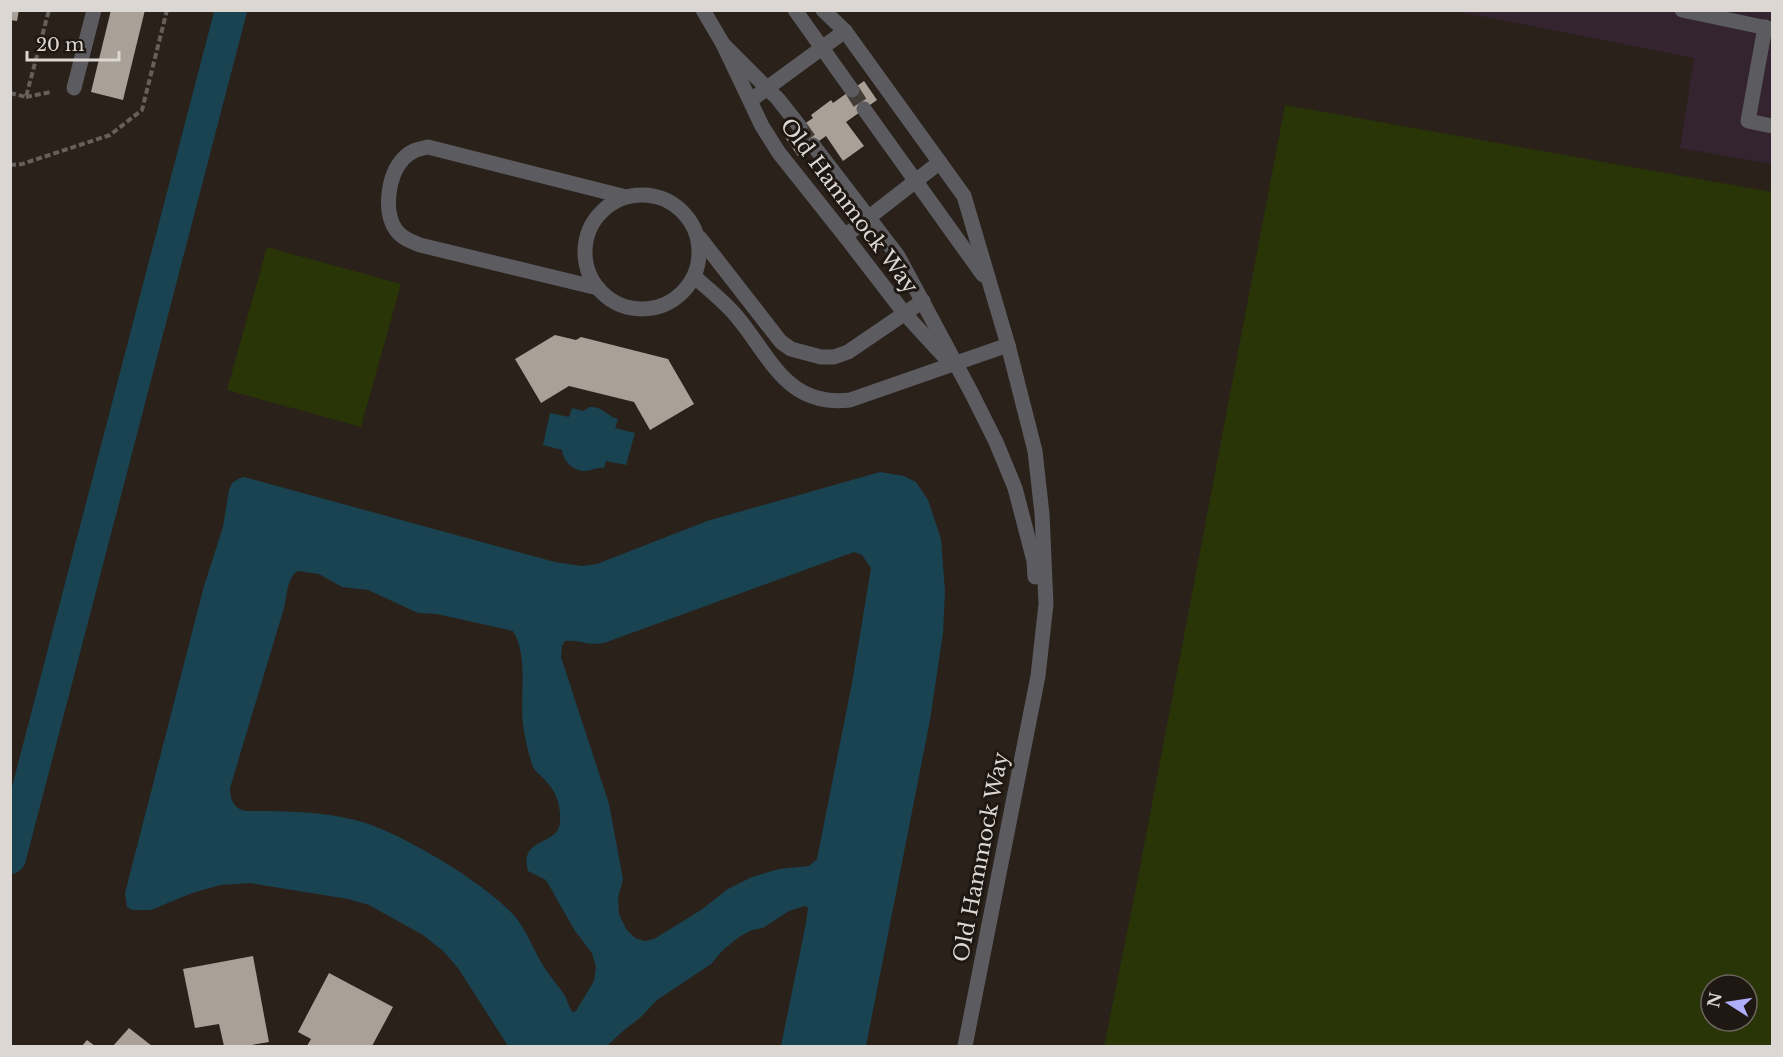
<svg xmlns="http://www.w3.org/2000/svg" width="1783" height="1057" viewBox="0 0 1783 1057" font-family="'Libre Baskerville',serif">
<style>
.commercial{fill:#332430}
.green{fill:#293407;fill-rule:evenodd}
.water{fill:#1a4351;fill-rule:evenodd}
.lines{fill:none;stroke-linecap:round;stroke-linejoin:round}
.canal{stroke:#1a4351;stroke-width:32}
.building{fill:#a9a097}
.minor-tunnel{stroke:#443c36;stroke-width:15;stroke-dasharray:15 8;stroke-linecap:butt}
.path{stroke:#675f59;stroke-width:4;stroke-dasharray:6 3;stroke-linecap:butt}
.service{stroke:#5b5b60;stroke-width:15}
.minor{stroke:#5b5b60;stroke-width:15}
.labels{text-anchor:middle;stroke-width:6;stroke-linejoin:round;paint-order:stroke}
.street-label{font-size:21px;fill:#ddd7d3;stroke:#1f1711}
</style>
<rect width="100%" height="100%" fill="#29211a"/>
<path class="commercial" d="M1455 11H1772V164L1680 148 1694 58Z"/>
<g class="green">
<path d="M1285 105 1772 192V1046H1104L1136 888ZM1711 985H1747V1021H1711Z"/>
<path d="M267 247 401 284 361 427 227 390Z"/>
</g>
<g class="water">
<path d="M590 407C603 406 606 416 618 419L615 428 635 433 626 465 606 461 604 468C596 467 592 471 585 471 573 471 563 461 562 450L543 445 550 413 569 417 572 408 583 411Z"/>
<path d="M880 472 904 476 916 482 928 500 941 539 945 591 943 633 930 720 866 1046H781L806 923 808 908 805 906 789 911 763 928 752 930 739 937 723 950 711 964 657 1000 641 1017 623 1031 607 1046H508L458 968 443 951 423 935 369 905 348 899 250 883 220 885 192 893 151 910H132L127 907 125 893 204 586 223 527 229 490 232 483 238 479 244 477 255 480 555 562 582 566 597 564 707 521ZM854 552 862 555 871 568 852 683 817 859 809 866 779 869 752 877 728 889 701 910 654 939 645 941 635 938 626 929 619 914 618 898 623 879 609 804 561 657 562 646 565 641C578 639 588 646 604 643ZM298 571 319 574 342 587 368 590 418 613 437 614 513 631C530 659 518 699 524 731 526 743 529 756 533 767 535 771 539 774 542 777 556 790 561 804 560 823 558 846 518 837 528 871L546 880 575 931 592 953 596 967 594 981 576 1011 573 1012C569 1008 568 1002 565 996 559 986 550 977 544 967 534 951 528 934 517 919 491 886 396 829 355 820 319 811 283 811 246 811 233 808 231 801 230 788L284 608C287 596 287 577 298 571Z"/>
</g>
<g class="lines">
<path class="canal" d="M10 858 231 10"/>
</g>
<g class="building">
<path d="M10 10H19L17 21 10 20Z"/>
<path d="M111 10H145L123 100 91 92Z"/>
<path d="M864 81 877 100 846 122 864 146 843 161 826 136 798 156 785 137 813 118 811 115 831 100 833 103Z"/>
<path d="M555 335 576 340 581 337 668 359 694 404 650 430 634 402 569 386 541 403 515 359Z"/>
<path d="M253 956 269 1042 246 1046H224L219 1024 195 1028 183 969Z"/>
<path d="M329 973 393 1007 372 1046H307L311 1039 298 1032Z"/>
<path d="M129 1028 152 1046H113Z"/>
<path d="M87 1040 95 1046H82Z"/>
</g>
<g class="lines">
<g class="minor-tunnel">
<path d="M852 90 864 109"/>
<path d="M800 127 813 145"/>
</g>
<g class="path">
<path d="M10 93 26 97 49 10"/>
<path d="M26 97 51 92"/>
<path d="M10 165 22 164 110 135 142 110 167 10"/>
</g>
<g class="service">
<path d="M1682 10 1772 29"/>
<path d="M1765 27 1748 121 1772 126"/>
<path d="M74 88 94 10"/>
<path d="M751 100 845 31"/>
<circle cx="642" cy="252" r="57"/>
<path d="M845 236 940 162"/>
<path d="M700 238 781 342 791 349 821 357H834L848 352 923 301"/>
<path d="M695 277C709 290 726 303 738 318 771 358 787 407 850 400L1008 345"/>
<path d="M598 288 420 245C410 241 402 238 396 230 383 212 388 175 403 159 410 151 418 149 428 147L626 197"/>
</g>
<g class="minor">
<path d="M703 10 723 44 778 99 800 127"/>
<path d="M795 10 852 90"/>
<path d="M823 10 845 31 964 196 1008 345 1035 451 1042 514 1046 604 1038 676 965 1046"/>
<path d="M723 44 762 126 779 153 845 236 905 314 950 363"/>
<path d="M864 109 983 275"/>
<path d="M813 145 898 256 971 392 996 442 1015 488 1034 561 1035 577"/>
</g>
</g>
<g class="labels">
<g class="street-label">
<text transform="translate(849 206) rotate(53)" y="7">Old Hammock Way</text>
<text transform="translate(981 857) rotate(-79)" y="7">Old Hammock Way</text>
</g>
</g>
<rect width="1783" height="1057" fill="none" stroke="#ddd7d3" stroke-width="24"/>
<g transform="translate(1729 1003) rotate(282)"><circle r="28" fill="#1f1711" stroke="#6b645f" stroke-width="1.5"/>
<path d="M0-4.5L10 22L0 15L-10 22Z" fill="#aeaefb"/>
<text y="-9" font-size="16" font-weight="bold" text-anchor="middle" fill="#ddd7d3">N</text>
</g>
<path d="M27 51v9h92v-9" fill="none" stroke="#ddd7d3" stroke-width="3"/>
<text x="36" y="51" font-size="18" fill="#ddd7d3" stroke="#1f1711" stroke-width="4.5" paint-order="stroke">20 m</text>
</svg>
